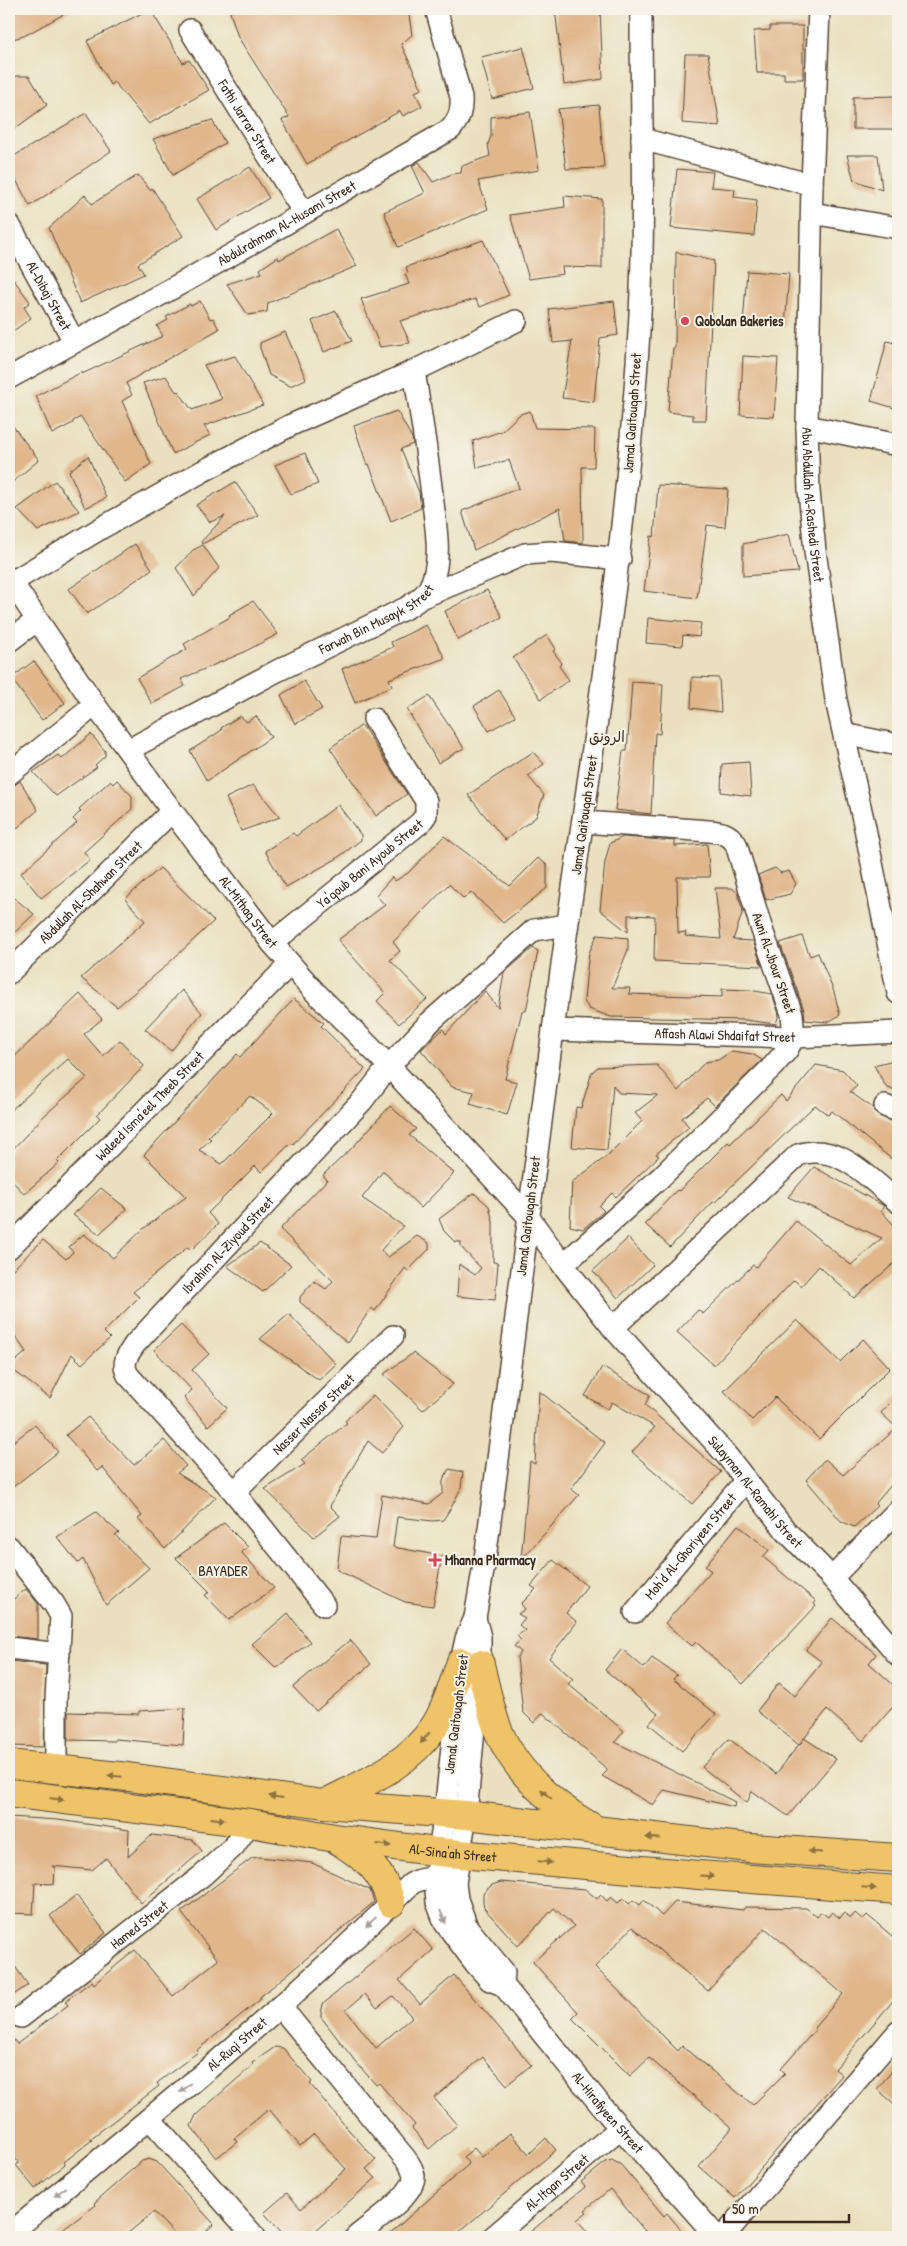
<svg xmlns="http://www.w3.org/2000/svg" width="907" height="2246" viewBox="0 0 907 2246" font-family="'Patrick Hand','Playpen Sans Arabic',sans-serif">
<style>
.building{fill:#e0b68b;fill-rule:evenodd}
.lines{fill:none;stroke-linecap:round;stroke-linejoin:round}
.minor-casing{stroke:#554536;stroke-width:24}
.major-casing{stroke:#554536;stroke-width:30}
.minor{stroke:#fff;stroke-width:21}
.major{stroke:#efc469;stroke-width:28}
.oneway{fill:#8c6f40}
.oneway2{fill:#a79f9a}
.poi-dot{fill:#d1495b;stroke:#f7f3e8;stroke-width:2}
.labels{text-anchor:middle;stroke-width:4;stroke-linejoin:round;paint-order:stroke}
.street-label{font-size:14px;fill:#3b2a1e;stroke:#f7f3e8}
.poi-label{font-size:14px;font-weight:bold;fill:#3b2a1e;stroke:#f7f3e8;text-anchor:start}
.neighbourhood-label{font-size:15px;fill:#3b2a1e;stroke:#f7f3e8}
</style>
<rect width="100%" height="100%" fill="#f7f3e8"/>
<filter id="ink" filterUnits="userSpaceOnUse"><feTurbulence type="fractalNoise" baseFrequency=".02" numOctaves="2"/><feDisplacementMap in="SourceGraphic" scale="10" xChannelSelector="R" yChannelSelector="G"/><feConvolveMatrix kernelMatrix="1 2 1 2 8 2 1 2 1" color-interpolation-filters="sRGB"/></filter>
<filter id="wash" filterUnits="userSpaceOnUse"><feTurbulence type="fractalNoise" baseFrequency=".0096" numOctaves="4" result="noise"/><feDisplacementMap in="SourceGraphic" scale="20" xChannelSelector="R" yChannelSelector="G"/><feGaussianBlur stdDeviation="1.12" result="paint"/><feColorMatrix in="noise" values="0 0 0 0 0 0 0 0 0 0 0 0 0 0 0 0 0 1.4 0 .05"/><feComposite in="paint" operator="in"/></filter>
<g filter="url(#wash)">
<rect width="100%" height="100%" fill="#eae0bf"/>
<g id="blocks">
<g class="building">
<path d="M9 9H73L24 36 9 40Z"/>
<path d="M150 9 183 63 189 60 209 90 149 124 114 82 110 85 87 41Z"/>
<path d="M229 9H408L412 35 401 44 422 89 415 92 422 106 403 116 400 111 307 164 282 120 289 117 238 37Z"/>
<path d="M555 9H600L603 79 564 85Z"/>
<path d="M770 26H803V79H784V73H757L754 31 770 30Z"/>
<path d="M523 47 534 88 492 99 481 57Z"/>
<path d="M685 54H708L720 126 682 123Z"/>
<path d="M17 76H29L47 105 9 133V79Z"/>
<path d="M898 96V129H853V97Z"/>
<path d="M599 105 604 168 566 169 558 109Z"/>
<path d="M530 112 539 170 478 181 488 209 398 247 384 212 425 193 412 166 419 162 433 182 452 174 461 173 462 166 490 156 488 144 491 136V117Z"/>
<path d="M86 113 111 151 30 206 9 167V159Z"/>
<path d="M212 120 225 143 173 175 153 139Z"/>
<path d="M847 155H878L882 190 854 180Z"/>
<path d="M250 167 269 198 216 230 197 199Z"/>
<path d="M677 169 713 172 711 187 735 189 734 197 757 200 754 236 671 228Z"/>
<path d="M138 175 150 190 152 188 183 236 138 264 144 274 80 303 49 228 85 195 92 204Z"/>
<path d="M564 196 602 199V268L562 267 563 274 529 279 510 215 565 207Z"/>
<path d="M336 229 357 266 268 303 267 312 248 315 227 284 262 273 260 269 278 257 279 260Z"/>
<path d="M483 240 509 295 480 307 475 299 400 321 410 343 380 347 361 299 409 284 405 274 408 273 406 267Z"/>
<path d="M676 252 714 261 706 420H693V415L668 412 673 348H675Z"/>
<path d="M747 271 789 274 785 327 743 324Z"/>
<path d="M9 273 30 302 24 307 31 318 9 334Z"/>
<path d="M200 301 210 319 213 318 219 329 126 383 132 395 122 401 151 464 125 482 81 417 73 421V423L52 434 36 396 82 372V374L163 336 157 326 168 320 166 317 190 304 191 306Z"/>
<path d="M614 301 618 335 600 338 594 402 562 398 572 341 553 343 549 309Z"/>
<path d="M336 311 352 341 324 352 312 321Z"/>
<path d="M285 332 306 379 290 386 269 375 260 348V343Z"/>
<path d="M887 341 898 344V409L871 401Z"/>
<path d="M235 356 263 405 204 426 210 435 173 454 143 383 166 376 176 392 178 391 192 410 222 399 204 365Z"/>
<path d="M743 356 778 358 774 417 740 415Z"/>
<path d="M397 411 412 438 413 444 401 449 419 492 421 508 391 521 369 464 367 465 354 426Z"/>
<path d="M530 411 535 428 595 429 594 467H582L583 543 565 541 560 508 474 550 462 511 519 488 509 460 477 468 473 441 502 431 520 414Z"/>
<path d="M9 421 39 460 9 485Z"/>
<path d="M305 453 318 484 291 494 275 465Z"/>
<path d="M88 456 106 498 85 508 69 471Z"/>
<path d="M55 481 79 511 38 531 17 509Z"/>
<path d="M235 482 258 515 202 544 201 542 225 516 210 522 196 505Z"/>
<path d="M658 485 728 489 725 527 707 525 697 598 644 591 651 536 654 537Z"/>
<path d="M789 534 798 572 743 576V544Z"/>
<path d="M135 544 152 569 87 614 69 589Z"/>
<path d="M203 545 219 568 194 596 176 568 193 550Z"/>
<path d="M487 590 502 617 458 640 445 611Z"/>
<path d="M253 601 278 634 242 653 181 679 185 686 152 704 137 678 187 649 184 644 230 617 229 615Z"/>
<path d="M648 618 701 623 699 637 683 635 682 646 646 643Z"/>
<path d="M426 625 445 658 389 679 392 686 355 703 342 669 393 647 391 642Z"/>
<path d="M547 635 556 649 553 651 562 663 559 666 569 680 541 699 513 658Z"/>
<path d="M34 661 65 703 42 720 11 678Z"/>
<path d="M692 677 719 678 721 712 691 708Z"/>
<path d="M304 681 322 709 295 724 281 695Z"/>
<path d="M632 682 663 684 660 734 655 733 651 814 615 810 623 751H627Z"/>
<path d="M499 690 515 716 489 731 474 706Z"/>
<path d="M429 696 464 748 438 763 407 709Z"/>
<path d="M240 716 247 722 256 716 271 737 207 781 190 751 222 730 221 728Z"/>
<path d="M362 725 407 794 376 816 330 748Z"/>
<path d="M91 734 105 751V756L95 765 97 767 56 796 33 772 58 755 62 759Z"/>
<path d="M533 752 544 764 528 776 544 795 536 817 505 840 468 795Z"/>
<path d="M749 762 751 796 721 792 722 764Z"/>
<path d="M117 780 132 796V809L84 852 90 860 41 898 21 873 77 823 73 819 81 811 79 809 110 781 113 784Z"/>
<path d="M20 781 38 810 9 835V789Z"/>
<path d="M253 785 280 817 241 831 226 798Z"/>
<path d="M338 805 361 835V840L336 859 286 887 265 851 293 833 296 836Z"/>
<path d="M444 836 510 886 538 858 547 865V888L503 923 471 892 464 899 449 884 393 942 400 951 390 960 427 999 399 1024 377 1001 385 993 338 940 385 905 376 895 392 877 395 881 408 873Z"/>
<path d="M623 837 675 841V846L707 844 710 877H677L678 933 686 932 685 936 721 939 715 888H732L737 892 743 911 733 940 753 941 762 966 654 961 655 916 628 915V932L600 910 605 862 610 843Z"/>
<path d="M160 868 214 921 160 971 117 1007 81 978 145 921 125 899Z"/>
<path d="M775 868 781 873 789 871 796 884 790 894 766 900 758 875Z"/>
<path d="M9 894 34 914 9 938Z"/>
<path d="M597 935 628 938V950L612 988H630L629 994 722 997V989L749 990 772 994 779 1014 776 1024 745 1020 611 1017 589 1009 584 1001 586 978 589 953Z"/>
<path d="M802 936 810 956 818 953 834 992 840 1015 828 1022 805 1020 804 1010 780 943Z"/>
<path d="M533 948 538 951 526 1011H522L505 1079 517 1082 507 1115 470 1104 474 1092 452 1087 421 1050 443 1029 446 1034 485 991 498 1008 504 973Z"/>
<path d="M182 990 202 1013 171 1051 145 1029Z"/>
<path d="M80 994 102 1019 84 1034 103 1056 120 1040 144 1066 97 1115 100 1118 57 1161 59 1163 24 1194 9 1177V1153L45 1115 87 1078 68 1059 9 1112V1062Z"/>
<path d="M294 999 324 1023 321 1026 365 1069 292 1145 291 1143 261 1172 255 1166 208 1213 218 1224 191 1250 188 1247 133 1292 139 1297 104 1332 110 1338 82 1364 72 1354 50 1398 9 1367 26 1352 9 1327V1273L43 1240 66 1259 73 1252 69 1247 84 1234 113 1258 143 1229 186 1197 144 1155 237 1054 240 1057ZM250 1096 273 1113 222 1164 199 1150 211 1139 208 1137Z"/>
<path d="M732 1051 752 1054 762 1060 715 1106 707 1098 682 1118 689 1127 656 1154 659 1156 616 1197 612 1193 599 1206 604 1211 583 1229 570 1226 572 1182 606 1157 642 1121 635 1113 658 1095 619 1093 613 1085 607 1150 572 1147 576 1107 581 1108 592 1072 598 1067 657 1065 678 1091 705 1062 718 1060Z"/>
<path d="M898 1059V1092L886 1087 874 1065Z"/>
<path d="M816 1065 843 1070 857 1086 850 1092 873 1108 876 1114 890 1121 898 1131V1164L832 1111 828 1115 815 1105 714 1203 713 1202 670 1247 645 1224 677 1190 679 1191 728 1142 730 1144 781 1095 786 1101Z"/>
<path d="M390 1106 416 1129 409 1135 454 1173 421 1208 383 1171 362 1198 403 1226 381 1250 387 1258 417 1236 429 1243V1249L408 1271 405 1268 375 1311 371 1308 348 1343 300 1302V1297L314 1281 326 1289 333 1281 280 1229 327 1180 323 1175 352 1148Z"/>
<path d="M814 1167 884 1206 881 1211 895 1226 898 1223V1260L854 1298 819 1266 801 1286 794 1280 714 1365 677 1332 698 1310 703 1314 753 1265 756 1267 796 1221 851 1265 882 1238 788 1197Z"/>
<path d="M101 1188 127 1209 99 1234 73 1215Z"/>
<path d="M474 1193 489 1206 493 1222V1262L498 1263 495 1300 457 1296 459 1264 475 1275 481 1268 461 1247V1242H455L444 1231 439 1219Z"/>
<path d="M628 1238 653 1265 618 1298 593 1271Z"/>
<path d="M260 1243 291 1265 263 1292 227 1266Z"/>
<path d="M289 1314 336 1364 319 1380 260 1339Z"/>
<path d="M797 1320 840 1362 863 1339 890 1368 819 1439 775 1397 752 1420 724 1391Z"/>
<path d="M181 1325 209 1354 192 1370 227 1408 208 1426 184 1398 192 1390 154 1350Z"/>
<path d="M413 1353 453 1384 423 1410 384 1374Z"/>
<path d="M602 1367 650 1395 645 1405 721 1472 692 1504 632 1452 655 1427 612 1402 608 1409 585 1396Z"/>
<path d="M539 1391 605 1443 571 1489 579 1495 521 1560 530 1461 535 1464Z"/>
<path d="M898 1394V1477L875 1504 877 1506 854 1527 841 1521 806 1480 825 1459 843 1475 897 1428 881 1413Z"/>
<path d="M373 1395 404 1427 382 1453 368 1441 330 1506 340 1516 314 1537 265 1489 305 1464 301 1460 347 1423 345 1421Z"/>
<path d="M88 1417 134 1465 164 1440 186 1466 177 1473 216 1497 165 1549 138 1519 142 1516 102 1467 97 1471 66 1435Z"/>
<path d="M35 1425 58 1452 9 1490V1445Z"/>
<path d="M449 1469 463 1472 461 1488 452 1506 443 1520 433 1521 397 1517 393 1547 442 1556 433 1606 405 1602 337 1570 341 1536 376 1539 382 1495 429 1504 443 1493V1480Z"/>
<path d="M96 1512 119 1533 115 1535 149 1568 106 1605 83 1559 78 1563 57 1537Z"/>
<path d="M224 1523 248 1547 241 1552 274 1588 229 1620 205 1595 210 1592 176 1558Z"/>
<path d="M738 1525 769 1550 763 1557 816 1601 814 1604 816 1606 743 1684 696 1642 692 1646 665 1623 711 1571 705 1566Z"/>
<path d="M553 1560 587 1586 566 1613 577 1622 549 1658 573 1679 568 1684 624 1731 615 1742 735 1802 734 1807 664 1790 653 1805 602 1776 608 1770 543 1713 534 1723 523 1712 517 1657 521 1652 514 1646 521 1640 517 1636 525 1630 519 1625 525 1618 518 1614 525 1609 521 1604 536 1589 531 1586Z"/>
<path d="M26 1589 38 1604V1639L9 1636V1603Z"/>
<path d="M288 1613 310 1642 276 1668 252 1644Z"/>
<path d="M832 1618 876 1654 869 1663 898 1689V1701L863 1741 827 1710 799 1745 757 1711 779 1683 795 1696 822 1662 806 1650Z"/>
<path d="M350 1640 371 1664 316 1711 293 1687Z"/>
<path d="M622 1649 644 1668 652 1658 677 1675 673 1679 716 1714 682 1751 649 1724 658 1714 605 1670Z"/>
<path d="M9 1661 46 1665 44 1747 10 1746 12 1690H9Z"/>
<path d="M185 1708 183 1745 115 1739V1741L68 1740V1712L139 1714V1711Z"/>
<path d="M804 1738 836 1759 788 1816 752 1791 747 1803 702 1767 729 1739 776 1774Z"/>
<path d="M9 1817 58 1820 129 1830 128 1857 152 1835 193 1840 202 1851 141 1903 106 1858 92 1870 52 1866 55 1869 54 1884 35 1883 33 1914 9 1913Z"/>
<path d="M260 1857 312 1863 370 1890 374 1902 260 1997 261 1999 197 2050 198 2052 157 2083 159 2086 90 2139 92 2140 64 2162 65 2164 35 2189 16 2165 19 2163 9 2151V2034L17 2044 68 2005 65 2001 92 1981 94 1984 135 1950 173 1996 218 1960 181 1912 252 1858Z"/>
<path d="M501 1882 585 1889 597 1899 601 1895 607 1901 611 1897 618 1903 623 1898 629 1904 633 1900 640 1905 644 1900 662 1916 675 1902 743 1910 745 1907 806 1908 817 1917 821 1912 828 1917 832 1912 840 1918 844 1913 851 1918 855 1913 863 1920 867 1915 898 1941V1995L835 2069 842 2075 735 2198 699 2167 732 2128 649 2058 630 2076 572 2018 578 2012 533 1962 574 1926 554 1908 518 1946 484 1908 483 1903V1894L486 1890 492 1885ZM632 1927 708 1991 765 1928 843 1994 814 2028 816 2029 781 2069 785 2073 753 2105 682 2046 678 2051 595 1967Z"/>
<path d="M76 1895 106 1933 80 1954 50 1916Z"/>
<path d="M414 1928 433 1950 399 1980 420 2004 454 1975 531 2065 507 2085 483 2057 434 2098 457 2125 429 2149 412 2128 415 2125 379 2083 376 2085 355 2061 321 2017V2014L323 2004ZM365 1994 377 2008 393 1996 412 2017 376 2048 346 2010Z"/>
<path d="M9 1958 28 1985 9 1998Z"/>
<path d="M275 2047 283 2048 287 2053 312 2082 310 2084 347 2128 376 2160 366 2169 376 2178 308 2237H286L264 2213 287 2193 301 2209 346 2169 314 2134 300 2146 269 2109 234 2138 237 2142 216 2158 191 2126 196 2115 253 2065 252 2063Z"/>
<path d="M898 2064V2107L877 2089Z"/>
<path d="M510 2133 529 2154 546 2138 556 2150 453 2237H386L469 2164 463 2157 474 2148 482 2157Z"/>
<path d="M149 2159 157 2162 214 2224 200 2237H177L154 2212 123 2237H53L96 2205 94 2203 142 2161Z"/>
<path d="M612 2160 621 2165 664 2216 667 2213 687 2237H650L610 2189 585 2210 587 2212 577 2220 592 2237H524L585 2187 581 2182 606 2162Z"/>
</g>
</g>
</g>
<g filter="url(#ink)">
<use href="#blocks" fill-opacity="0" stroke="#554536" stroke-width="1"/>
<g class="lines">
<g class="minor-casing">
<g id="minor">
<path id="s1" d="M641 9C641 110 645 213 640 314 629 521 596 725 567 929 537 1139 513 1349 485 1559L475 1618 466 1639 461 1662 445 1813 435 1878 437 1902 445 1923 475 1963 490 1980 503 1985 608 2114 717 2237"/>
<path id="s2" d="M819 9 812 185 807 426 809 491 815 551 836 700 865 828 898 993"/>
<path id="s3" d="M190 30 304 213"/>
<path d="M642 139 812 185"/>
<path d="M812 213 898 228"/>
<path id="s4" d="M9 224 74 341"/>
<path id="s5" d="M9 378 189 279 451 129C459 119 462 111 461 97L436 9"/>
<path d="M807 426 898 445"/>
<path id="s6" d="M9 578 95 705 172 811 272 943 314 991 389 1066 527 1215 563 1265 613 1328 727 1456 786 1531 832 1578 898 1655"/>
<path d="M12 582 103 527 203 471 291 425 414 371 516 321"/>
<path d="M425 596 525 554 551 552 620 559"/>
<path d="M9 641 36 621"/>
<path d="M844 734 898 745"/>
<path id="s7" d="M128 750 277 671 408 607C420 599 429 593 433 579 441 555 436 528 433 503 428 459 421 415 414 371"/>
<path d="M9 774 95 705"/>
<path id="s8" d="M272 943 420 823 426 815V801L374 719"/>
<path id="s9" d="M9 973 172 811"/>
<path id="s10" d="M553 1030 794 1037 898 1032"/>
<path d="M885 1106 898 1111"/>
<path id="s11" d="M9 1248 290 964"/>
<path d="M563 1265 661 1177 773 1066 787 1050 794 1037 792 1014 762 930 736 844C729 833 721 832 709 831L583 822"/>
<path d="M613 1328 798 1155C838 1141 870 1179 898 1202"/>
<path id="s12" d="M234 1492 393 1336"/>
<path d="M9 1547 54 1604 61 1616 56 1699V1770"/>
<path d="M832 1578 898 1510"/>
<path id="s13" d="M324 1605 234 1492 128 1375C121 1363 128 1354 135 1344L362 1101 389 1066 430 1022 534 930 567 925"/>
<path id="s14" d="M635 1612 746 1480"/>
<path d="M475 1618 480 1637V1664L466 1815 455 1883 457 1899 467 1927 504 1972 503 1985"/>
<path d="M9 1648 59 1654"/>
<path d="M280 2006 405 2158C409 2163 413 2169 414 2176 414 2196 371 2224 356 2237"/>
<path id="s15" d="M21 2017 203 1875 234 1846 250 1823"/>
<path d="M150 2119 255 2237"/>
<path id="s16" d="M19 2226C153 2116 288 2006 411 1884 426 1875 439 1879 455 1883"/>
<path id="s17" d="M493 2237 620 2128"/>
<path d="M723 2237 898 2032"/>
</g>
</g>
<g class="major-casing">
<g id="major">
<path d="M480 1664C485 1686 490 1709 498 1730 516 1773 553 1805 593 1828"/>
<path d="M9 1764 128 1777 324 1804 466 1815 750 1848 898 1858"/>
<path id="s18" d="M9 1793 250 1823 335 1838 437 1852 699 1875 898 1890"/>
<path d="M324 1804C364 1783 408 1766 434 1727 447 1708 453 1683 461 1662"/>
<path d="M339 1841C366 1859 383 1870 391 1903"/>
</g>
</g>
<use href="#minor" class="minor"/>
<use href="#major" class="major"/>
</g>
<defs><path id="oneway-solid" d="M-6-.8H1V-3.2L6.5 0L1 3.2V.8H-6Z" transform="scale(1.25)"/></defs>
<g class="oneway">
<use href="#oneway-solid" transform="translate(425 1738) rotate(129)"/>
<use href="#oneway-solid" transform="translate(115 1776) rotate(-175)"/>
<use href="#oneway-solid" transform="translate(546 1794) rotate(-139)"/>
<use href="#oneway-solid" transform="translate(276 1797) rotate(-172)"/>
<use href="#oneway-solid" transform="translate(57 1799) rotate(7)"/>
<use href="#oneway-solid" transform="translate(218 1819) rotate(7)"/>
<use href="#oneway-solid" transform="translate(653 1838) rotate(-174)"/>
<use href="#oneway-solid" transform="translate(384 1845) rotate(7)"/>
<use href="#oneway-solid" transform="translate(815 1852) rotate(-176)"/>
<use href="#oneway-solid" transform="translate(545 1862) rotate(5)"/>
<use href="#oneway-solid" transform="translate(707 1876) rotate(4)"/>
<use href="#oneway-solid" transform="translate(869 1888) rotate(5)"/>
</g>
<g class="oneway2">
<use href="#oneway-solid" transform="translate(443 1917) rotate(67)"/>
<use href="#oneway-solid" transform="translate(371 1922) rotate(137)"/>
<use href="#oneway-solid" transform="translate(185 2088) rotate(139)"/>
<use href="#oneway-solid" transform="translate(60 2192) rotate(141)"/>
</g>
</g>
<g class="poi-dot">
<circle cx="685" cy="321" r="5"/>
<path d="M432.5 1552.5h5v5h5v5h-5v5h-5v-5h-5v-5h5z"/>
</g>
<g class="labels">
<g class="street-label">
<text dy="5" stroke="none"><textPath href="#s3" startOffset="108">Fathi Jarrar Street</textPath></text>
<text dy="5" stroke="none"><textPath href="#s5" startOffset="318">Abdulrahman Al-Husami Street</textPath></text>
<text dy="5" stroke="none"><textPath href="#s4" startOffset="82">Al-Dibaj Street</textPath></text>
<text transform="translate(632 413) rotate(-86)" y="5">Jamal Qaitouqah Street</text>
<text dy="5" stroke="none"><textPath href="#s2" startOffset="496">Abu Abdullah Al-Rashedi Street</textPath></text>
<text dy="5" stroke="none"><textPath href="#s7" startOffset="281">Farwah Bin Musayk Street</textPath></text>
<text transform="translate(584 815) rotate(-82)" y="5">Jamal Qaitouqah Street</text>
<text dy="5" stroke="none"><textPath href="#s8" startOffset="126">Ya'qoub Bani Ayoub Street</textPath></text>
<text dy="5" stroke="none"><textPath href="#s9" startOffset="115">Abdullah Al-Shahwan Street</textPath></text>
<text dy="5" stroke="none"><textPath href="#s6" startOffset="411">Al-Mithaq Street</textPath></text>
<text transform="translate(774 963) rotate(71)" y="5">Awni Al-Jbour Street</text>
<text dy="5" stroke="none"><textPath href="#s10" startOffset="172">Affash Alawi Shdaifat Street</textPath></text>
<text dy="5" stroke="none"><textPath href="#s11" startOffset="200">Waleed Isma'eel Theeb Street</textPath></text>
<text transform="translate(528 1216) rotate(-83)" y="5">Jamal Qaitouqah Street</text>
<text dy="5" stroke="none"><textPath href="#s13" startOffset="472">Ibrahim Al-Ziyoud Street</textPath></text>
<text dy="5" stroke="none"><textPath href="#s12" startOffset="111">Nasser Nassar Street</textPath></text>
<text dy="5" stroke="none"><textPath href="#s6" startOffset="1182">Sulayman Al-Ramahi Street</textPath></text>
<text dy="5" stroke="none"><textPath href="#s14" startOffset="86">Moh'd Al-Ghoriyeen Street</textPath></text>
<text transform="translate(456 1714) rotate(-83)" y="5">Jamal Qaitouqah Street</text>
<text dy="5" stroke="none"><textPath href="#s18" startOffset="448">Al-Sina'ah Street</textPath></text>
<text dy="5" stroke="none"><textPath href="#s15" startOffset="150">Hamed Street</textPath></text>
<text dy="5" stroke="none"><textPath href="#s16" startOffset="284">Al-Ruqi Street</textPath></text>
<text dy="5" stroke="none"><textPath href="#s1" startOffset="2182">Al-Hirafiyeen Street</textPath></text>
<text dy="5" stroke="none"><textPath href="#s17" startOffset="84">Al-Itqan Street</textPath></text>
</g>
<g class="poi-label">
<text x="695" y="326">Qobolan Bakeries</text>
<text x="445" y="1565">Mhanna Pharmacy</text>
</g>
<g class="neighbourhood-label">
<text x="607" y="742">الرونق</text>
<text x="223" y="1576">BAYADER</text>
</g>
</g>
<rect width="907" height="2246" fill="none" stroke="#f7f3e8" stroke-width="30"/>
<path d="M724 2214v8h125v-8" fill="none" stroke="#3b2a1e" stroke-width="2.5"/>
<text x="732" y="2214" font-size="15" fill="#3b2a1e" stroke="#f7f3e8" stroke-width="4" paint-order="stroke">50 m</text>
</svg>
